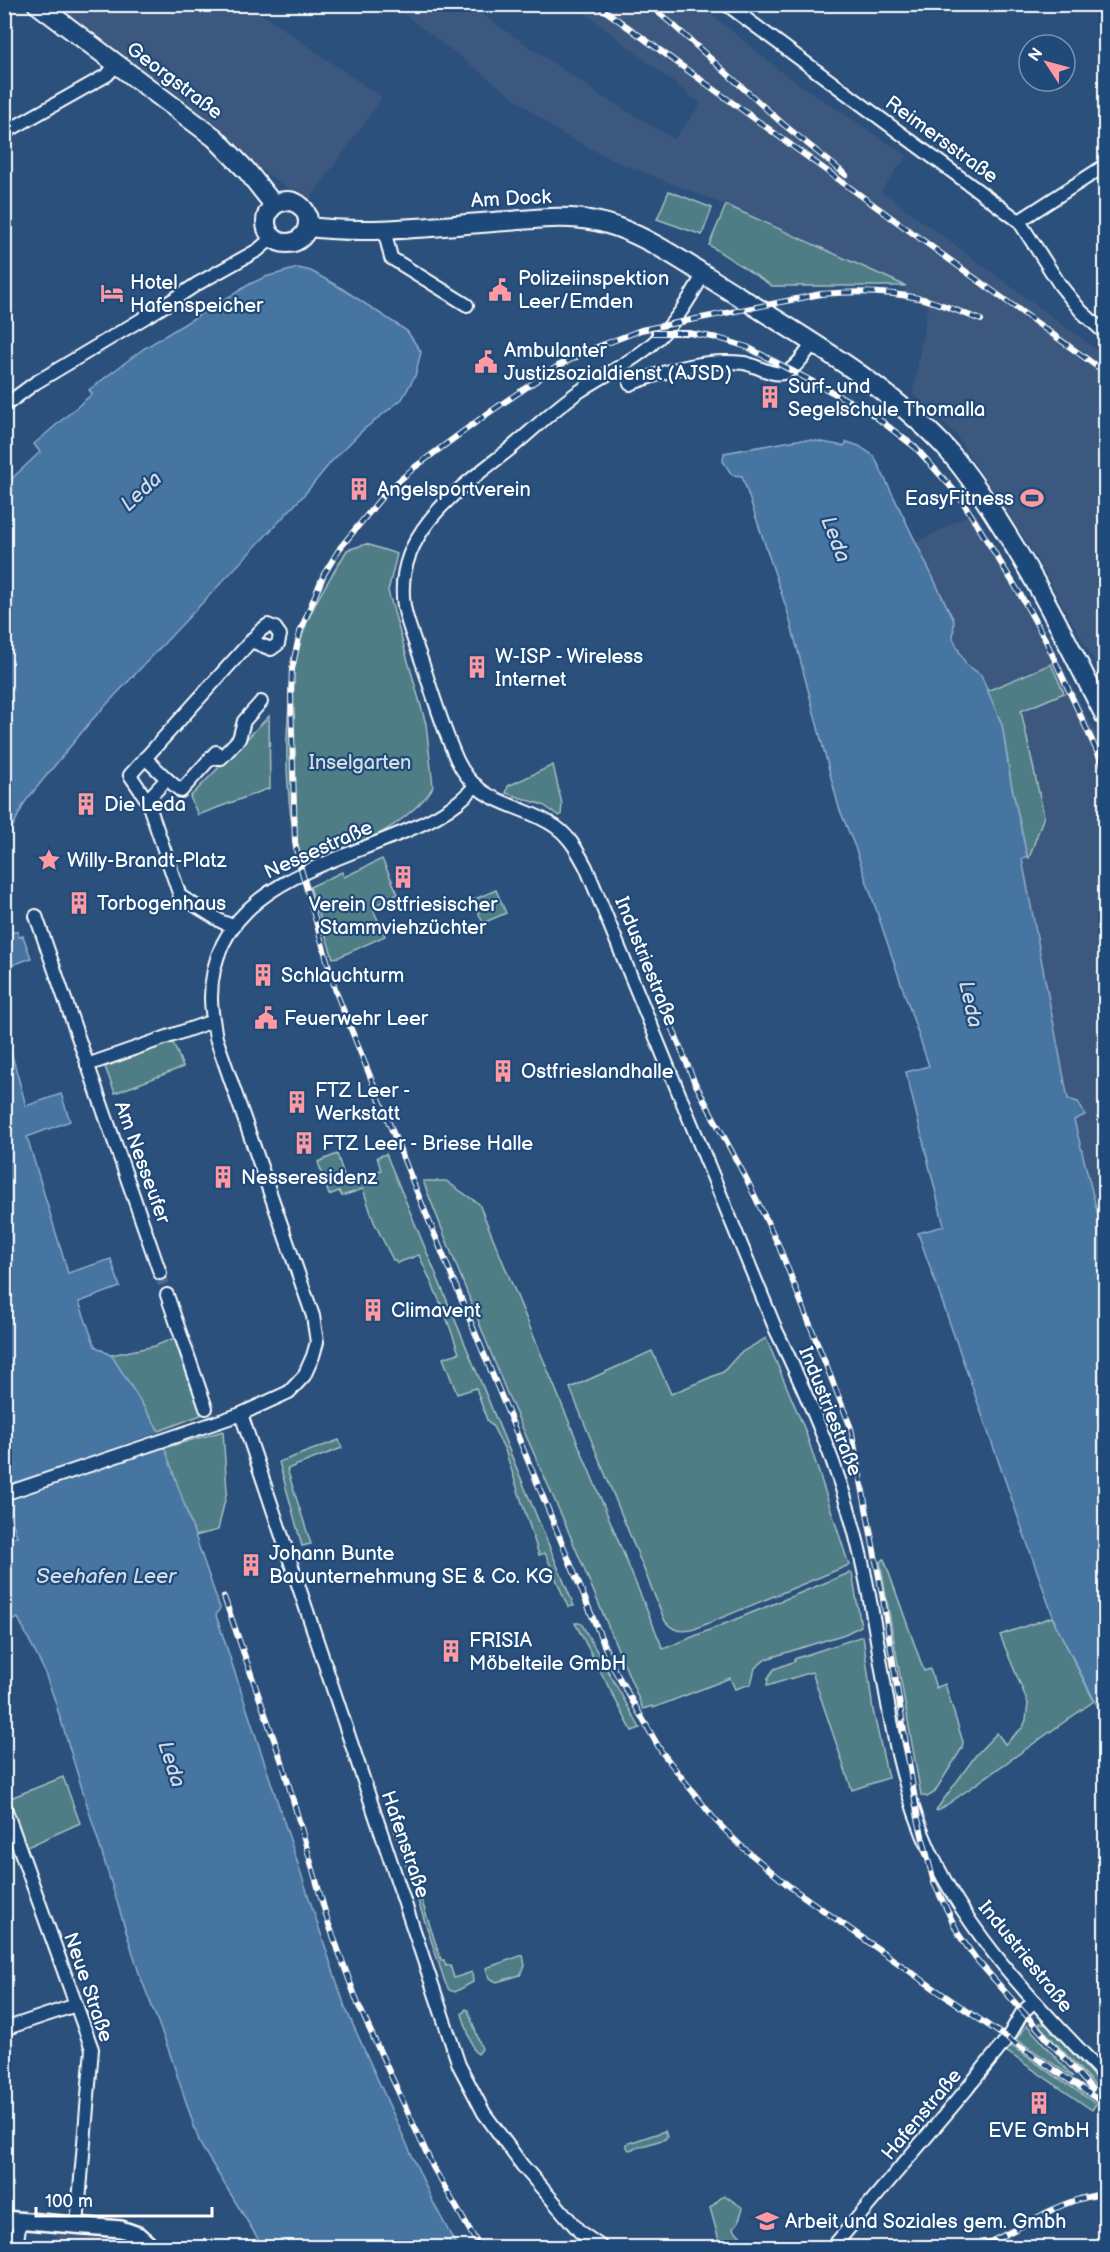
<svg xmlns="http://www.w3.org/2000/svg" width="1110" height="2252" viewBox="0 0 1110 2252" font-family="'Balsamiq Sans',sans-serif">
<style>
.built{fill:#3c587e}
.green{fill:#4f7d86;stroke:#a7bec2;stroke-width:1.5}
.water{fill:#4675a2;stroke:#90acc7;stroke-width:1.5}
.pier{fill:#2c507c}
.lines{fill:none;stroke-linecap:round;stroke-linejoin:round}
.minor-tunnel{stroke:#4c6a90;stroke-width:12;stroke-dasharray:12 6;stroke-linecap:butt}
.minor-casing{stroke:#fff;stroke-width:16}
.tertiary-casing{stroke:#fff;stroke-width:20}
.secondary-casing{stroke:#fff;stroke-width:22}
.minor{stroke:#1f4a7a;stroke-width:12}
.tertiary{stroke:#1f4a7a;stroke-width:15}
.secondary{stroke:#1f4a7a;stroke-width:18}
.rail-casing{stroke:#fff;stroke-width:6}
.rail{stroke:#1f4a7a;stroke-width:4;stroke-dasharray:11;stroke-linecap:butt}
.labels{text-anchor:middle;stroke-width:4.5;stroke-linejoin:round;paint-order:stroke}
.street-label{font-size:20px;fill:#fff;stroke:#1f4a7a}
.poi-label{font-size:20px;fill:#fff;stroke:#1f4a7a;text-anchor:start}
.park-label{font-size:20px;fill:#d3dee1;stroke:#1f4a7a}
.water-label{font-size:21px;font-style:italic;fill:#d1dce8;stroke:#1f4a7a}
</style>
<rect width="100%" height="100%" fill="#2c507c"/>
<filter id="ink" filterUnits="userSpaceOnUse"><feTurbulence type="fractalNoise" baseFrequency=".0167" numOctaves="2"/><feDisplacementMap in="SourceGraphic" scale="12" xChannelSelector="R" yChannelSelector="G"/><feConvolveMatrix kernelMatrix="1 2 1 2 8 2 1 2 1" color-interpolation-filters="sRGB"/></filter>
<g filter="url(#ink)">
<g class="built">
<path d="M50 5H249L382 98 308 202 250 162 221 130Z"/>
<path d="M392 5H468L601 96 674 139 701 104 575 5H700L784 74 907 156 881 191 1105 356V680L1034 554 956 435 913 394 928 304 903 299 906 285 726 205 612 160 559 132Z"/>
<path d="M975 511 1045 633 1105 751V1243L1074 1119 1085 1115 1078 1103 1068 1099 1022 858 1027 855 1011 783 1002 725 981 676 966 664 960 653 953 638 954 621 916 543Z"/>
<path d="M75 2232 121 2236 140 2247 49 2248 59 2234Z"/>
</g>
<g class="green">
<path d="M669 191 712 208 702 235 657 219Z"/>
<path d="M726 205 906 286H772L709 245Z"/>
<path d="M366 544 397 554 388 591 426 724 433 786C430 795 422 801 415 808 383 838 343 851 304 867 300 851 293 834 291 818 284 761 285 694 301 640 310 607 330 579 347 550Z"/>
<path d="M1051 664 1064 693 1021 711 1044 816 1029 858 1027 856 1011 783 1002 725 987 691Z"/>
<path d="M269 716 270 788 198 815 190 797Z"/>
<path d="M553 765 562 804 561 815 559 816 543 805 506 793 508 786Z"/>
<path d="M382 859 398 894 372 907 385 936 339 957 333 958 310 887 342 872 344 877Z"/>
<path d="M496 890 506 913 483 923 473 900Z"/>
<path d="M173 1042 183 1067 115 1093 105 1067Z"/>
<path d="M337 1154 346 1181 381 1170 377 1157 386 1154 574 1606 568 1607 545 1553 539 1555 505 1450 493 1427 487 1420 476 1388 457 1394 443 1358 459 1353 444 1311 419 1255 397 1263 395 1260H393L374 1222 363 1189 342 1196 339 1191 329 1195 318 1162Z"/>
<path d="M423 1181H446L479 1204 663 1649 849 1573H852L861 1626 845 1634 766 1659 755 1668 751 1684 735 1689 730 1678 653 1708 652 1706 643 1709 564 1521 506 1391Z"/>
<path d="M174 1338 201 1415 159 1431 111 1355 155 1346Z"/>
<path d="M766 1338 805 1430 849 1565 692 1630C680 1632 673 1631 665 1621L570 1388 652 1351 671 1394 723 1372 740 1353Z"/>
<path d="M223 1431 227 1491 218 1530 195 1536 164 1448Z"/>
<path d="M339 1440 342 1448 287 1469 311 1544 302 1546 279 1462Z"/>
<path d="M884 1559 924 1671 930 1669 936 1688 945 1684 963 1742 962 1748 934 1793 927 1797 921 1795 880 1562Z"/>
<path d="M1052 1617 1094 1701 938 1811 936 1810 976 1755 997 1733 1005 1744 1023 1727 1026 1720 1028 1703 1000 1635Z"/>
<path d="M575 1623H581L640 1728 632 1731Z"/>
<path d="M863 1636 873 1710 888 1778 852 1790 812 1672 767 1686 768 1678 774 1669 795 1661 794 1659Z"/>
<path d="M63 1777 80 1823 25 1848 8 1799Z"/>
<path d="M394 1815 441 1960H444L446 1966 450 1965 454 1978 472 1972 473 1982 455 1992 449 1990 445 1982 390 1817Z"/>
<path d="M523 1955 525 1966 520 1975 497 1982 489 1978 486 1968Z"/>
<path d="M466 2009 468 2010 482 2049 478 2054 474 2051 462 2014Z"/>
<path d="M1040 2023 1047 2025 1105 2089 1100 2091 1039 2025Z"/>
<path d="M1027 2025 1073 2077 1016 2039Z"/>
<path d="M1010 2045 1096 2104 1092 2110 1006 2051Z"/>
<path d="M665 2131 667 2137 665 2139 630 2150 628 2149 626 2144Z"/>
<path d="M724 2195 743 2208 738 2223 733 2228 750 2247H721L710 2208Z"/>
</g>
<g class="water">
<path d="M298 268 311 271 341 288 407 331 421 352 415 376 402 399 363 430 331 462 304 495 91 721 25 802 5 842V485L40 452 34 444 92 394 89 390 143 349 250 284 265 277Z"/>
<path d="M797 440H811L844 446 847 442 859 446 874 456 954 621 953 638 960 653 966 664 981 675 1002 725 1011 783 1027 856 1022 859 1068 1099 1078 1102 1085 1115 1074 1120 1105 1243V1721L1056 1625 918 1233 944 1226 906 1072 929 1066 855 847 839 808 788 613 742 476 732 475 723 461 724 453Z"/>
<path d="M17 931 19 937 23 936 31 958 5 968V935Z"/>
<path d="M4 1026 26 1106 61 1094 70 1121 27 1137 68 1273 111 1259 120 1287 79 1302 95 1346 112 1356 159 1431 220 1608 216 1615 345 2007 432 2200 457 2247H263L200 2144 168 2048 139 1973 54 1698 43 1668 18 1618 12 1621 5 1606V1540L17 1536 4 1496Z"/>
</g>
<path class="pier" d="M162 1431 167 1446 4 1503 5 1487Z"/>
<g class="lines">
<path class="minor-tunnel" d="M160 1273 167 1295"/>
<g class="minor-casing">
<g id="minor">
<path d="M726 4 1019 221 1060 285 1081 311 1106 334"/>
<path d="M4 133 107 75 117 64"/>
<path d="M1019 221 1106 165"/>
<path d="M384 229 391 258 467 305"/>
<path d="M703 275C689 300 674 325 652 344 631 363 603 375 580 391 553 409 531 432 506 452 457 490 393 535 404 606 407 624 416 644 422 662 433 695 443 729 457 760 479 807 521 802 556 827 570 837 578 852 586 867L776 1330C810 1401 841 1472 859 1549 885 1653 885 1753 931 1853 969 1937 1042 2011 1106 2077"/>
<path d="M630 384C666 371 704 358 744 363 756 365 771 376 784 373 796 369 806 353 813 343"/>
<path d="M4 406 35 383 159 309 197 284 258 250 273 237"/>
<path d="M145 758 167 779 147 800"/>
<path d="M211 758H221L239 739 244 721 261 702"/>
<path d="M167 779 181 791 216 752"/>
<path d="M36 916 160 1273"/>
<path d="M233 926 222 922 180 896 147 800 130 775 260 631 268 625 275 628 280 635 278 644 271 649 251 641"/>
<path d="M87 1065 213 1021"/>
<path d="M167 1295 206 1408"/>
<path d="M241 1414 459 2065 484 2113 522 2165 580 2232 603 2248"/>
<path d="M4 1494 241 1414 289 1392 304 1376 313 1356 317 1342 313 1316 216 1038C214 1025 211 1011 211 998 211 894 314 869 391 837 422 825 454 811 476 785"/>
<path d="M4 1805 92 2049 77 2225"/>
<path d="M4 2029 76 2005"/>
<path d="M16 2248 20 2220"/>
<path d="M832 2248 966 2090 1007 2039 1022 2013 1034 2001"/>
</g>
</g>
<g class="tertiary-casing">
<path id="tertiary" d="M4 2219 121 2229 138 2235 153 2248"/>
</g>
<g class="secondary-casing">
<g id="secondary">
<path d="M37 4 215 138 247 171 274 205"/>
<circle cx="287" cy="222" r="21"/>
<path d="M308 227C374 235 442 225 508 221 537 219 566 215 595 221 643 230 698 272 740 297 810 341 885 384 943 445 966 470 985 499 1003 528 1042 589 1073 654 1106 718"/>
</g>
</g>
<use href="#minor" class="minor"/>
<use href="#tertiary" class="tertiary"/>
<use href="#secondary" class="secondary"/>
<g class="rail-casing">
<g id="rail">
<path d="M596 4 1106 373"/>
<path d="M648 4 671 23 783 124 846 175"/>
<path d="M981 320C962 313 943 304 923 299 890 291 855 291 821 294L641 330 592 349 558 366 487 414 415 467 386 492 340 548 324 574 300 632 292 669 291 695 295 842 298 858 336 992 415 1187 614 1669 661 1751 715 1820 740 1845 789 1886 942 1994 1106 2105"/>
<path d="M653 333H689L718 338 747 347 868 411 915 447 960 497 1020 594 1046 641 1106 771"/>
<path d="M639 945 694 1081 747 1180 778 1244 851 1428 882 1593 918 1819 934 1883 959 1935 976 1959 1092 2089"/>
<path d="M224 1597 283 1765 328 1922 358 2004 433 2167 480 2248"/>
<path d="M975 2248C1021 2232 1056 2198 1106 2194"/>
</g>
</g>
<use href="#rail" class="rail"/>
</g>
</g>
<defs>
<g id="civic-bare" transform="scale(1.8)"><path d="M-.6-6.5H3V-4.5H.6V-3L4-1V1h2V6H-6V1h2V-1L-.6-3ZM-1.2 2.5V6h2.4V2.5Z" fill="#ff9aa2" stroke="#1f4a7a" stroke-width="2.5" paint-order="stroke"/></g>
<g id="hotel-bare" transform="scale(1.8)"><path d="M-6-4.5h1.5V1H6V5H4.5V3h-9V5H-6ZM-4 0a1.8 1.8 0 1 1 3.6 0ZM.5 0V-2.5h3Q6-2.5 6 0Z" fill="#ff9aa2" stroke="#1f4a7a" stroke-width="2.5" paint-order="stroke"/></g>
<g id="building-bare" transform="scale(1.8)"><path d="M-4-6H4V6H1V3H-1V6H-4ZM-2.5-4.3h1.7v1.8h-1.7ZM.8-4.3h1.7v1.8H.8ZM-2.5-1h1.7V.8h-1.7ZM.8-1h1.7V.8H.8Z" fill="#ff9aa2" stroke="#1f4a7a" stroke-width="2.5" paint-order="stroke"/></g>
<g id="stadium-bare" transform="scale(1.8)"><path d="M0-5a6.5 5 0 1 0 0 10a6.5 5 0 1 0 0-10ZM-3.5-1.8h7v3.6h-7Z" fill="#ff9aa2" stroke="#1f4a7a" stroke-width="2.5" paint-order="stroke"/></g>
<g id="sight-bare" transform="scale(1.8)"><path d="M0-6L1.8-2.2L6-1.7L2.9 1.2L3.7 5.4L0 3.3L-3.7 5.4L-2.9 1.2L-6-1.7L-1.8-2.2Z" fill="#ff9aa2" stroke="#1f4a7a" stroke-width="2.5" paint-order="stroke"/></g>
<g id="school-bare" transform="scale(1.8)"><path d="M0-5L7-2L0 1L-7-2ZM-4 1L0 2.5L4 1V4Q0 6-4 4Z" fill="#ff9aa2" stroke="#1f4a7a" stroke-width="2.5" paint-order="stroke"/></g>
</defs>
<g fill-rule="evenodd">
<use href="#civic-bare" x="500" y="290"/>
<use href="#hotel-bare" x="112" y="293"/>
<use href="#civic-bare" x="486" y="362"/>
<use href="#building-bare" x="770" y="397"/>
<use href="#building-bare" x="359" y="489"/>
<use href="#stadium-bare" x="1032" y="498"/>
<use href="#building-bare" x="477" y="667"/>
<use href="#building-bare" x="86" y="804"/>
<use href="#sight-bare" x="49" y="860"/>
<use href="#building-bare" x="403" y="877"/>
<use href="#building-bare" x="79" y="903"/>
<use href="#building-bare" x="263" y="975"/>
<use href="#civic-bare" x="266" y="1018"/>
<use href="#building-bare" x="503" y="1071"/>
<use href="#building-bare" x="297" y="1102"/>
<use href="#building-bare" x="304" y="1143"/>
<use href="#building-bare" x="223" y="1177"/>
<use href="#building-bare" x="373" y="1310"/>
<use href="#building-bare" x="251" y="1565"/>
<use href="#building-bare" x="451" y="1651"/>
<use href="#building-bare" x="1039" y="2103"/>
<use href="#school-bare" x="767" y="2221"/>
</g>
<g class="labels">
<g class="street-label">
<text transform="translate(175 80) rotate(37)" y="7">Georgstraße</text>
<text transform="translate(942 139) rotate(36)" y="7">Reimersstraße</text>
<text transform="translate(511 198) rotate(-3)" y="7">Am Dock</text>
<text transform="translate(318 849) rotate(-24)" y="7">Nessestraße</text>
<text transform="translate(647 961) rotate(68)" y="7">Industriestraße</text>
<text transform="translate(143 1162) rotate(70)" y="7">Am Nesseufer</text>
<text transform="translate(831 1411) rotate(68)" y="7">Industriestraße</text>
<text transform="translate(406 1844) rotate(71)" y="7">Hafenstraße</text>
<text transform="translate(1026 1956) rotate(51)" y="7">Industriestraße</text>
<text transform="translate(89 1987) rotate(71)" y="7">Neue Straße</text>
<text transform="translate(921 2114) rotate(-50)" y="7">Hafenstraße</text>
</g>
<g class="poi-label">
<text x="518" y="285">Polizeiinspektion<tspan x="518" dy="23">Leer/Emden</tspan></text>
<text x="130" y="289">Hotel<tspan x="130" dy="23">Hafenspeicher</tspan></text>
<text x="504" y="357">Ambulanter<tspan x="504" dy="23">Justizsozialdienst (AJSD)</tspan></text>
<text x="788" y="393">Surf- und<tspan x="788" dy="23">Segelschule Thomalla</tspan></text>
<text x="377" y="496">Angelsportverein</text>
<text x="1014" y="505" text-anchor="end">EasyFitness</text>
<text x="495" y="663">W-ISP - Wireless<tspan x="495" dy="23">Internet</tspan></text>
<text x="104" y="811">Die Leda</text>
<text x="67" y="867">Willy-Brandt-Platz</text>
<text x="97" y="910">Torbogenhaus</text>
<text x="403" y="911" text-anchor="middle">Verein Ostfriesischer<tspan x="403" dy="23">Stammviehzüchter</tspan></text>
<text x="281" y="982">Schlauchturm</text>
<text x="284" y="1025">Feuerwehr Leer</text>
<text x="521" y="1078">Ostfrieslandhalle</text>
<text x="315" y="1097">FTZ Leer -<tspan x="315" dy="23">Werkstatt</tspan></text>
<text x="322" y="1150">FTZ Leer - Briese Halle</text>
<text x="241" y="1184">Nesseresidenz</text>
<text x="391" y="1317">Climavent</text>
<text x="269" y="1560">Johann Bunte<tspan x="269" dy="23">Bauunternehmung SE &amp; Co. KG</tspan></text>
<text x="469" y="1647">FRISIA<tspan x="469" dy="23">Möbelteile GmbH</tspan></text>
<text x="1039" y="2137" text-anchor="middle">EVE GmbH</text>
<text x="785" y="2228">Arbeit und Soziales gem. Gmbh</text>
</g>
<g class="park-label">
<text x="360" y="769">Inselgarten</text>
</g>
<g class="water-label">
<text transform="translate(141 491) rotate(-43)" y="7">Leda</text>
<text transform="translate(836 539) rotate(69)" y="7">Leda</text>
<text transform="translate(971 1004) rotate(77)" y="7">Leda</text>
<text x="106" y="1583">Seehafen Leer</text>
<text transform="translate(172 1764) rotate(72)" y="7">Leda</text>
</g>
</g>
<rect width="1110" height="2252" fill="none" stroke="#1f4a7a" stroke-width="24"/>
<rect x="12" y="12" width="1086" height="2228" fill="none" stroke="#fff" stroke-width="2" filter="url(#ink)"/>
<g transform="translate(1047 63) rotate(306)"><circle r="28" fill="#1f4a7a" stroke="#7992af" stroke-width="1.5"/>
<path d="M0-4.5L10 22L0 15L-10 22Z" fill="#ff9aa2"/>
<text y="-9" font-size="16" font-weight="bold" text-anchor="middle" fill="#ffffff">N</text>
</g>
<path d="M36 2207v9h176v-9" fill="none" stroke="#ffffff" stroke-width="3"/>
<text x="45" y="2207" font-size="18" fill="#ffffff" stroke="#1f4a7a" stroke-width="4.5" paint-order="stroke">100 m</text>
</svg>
